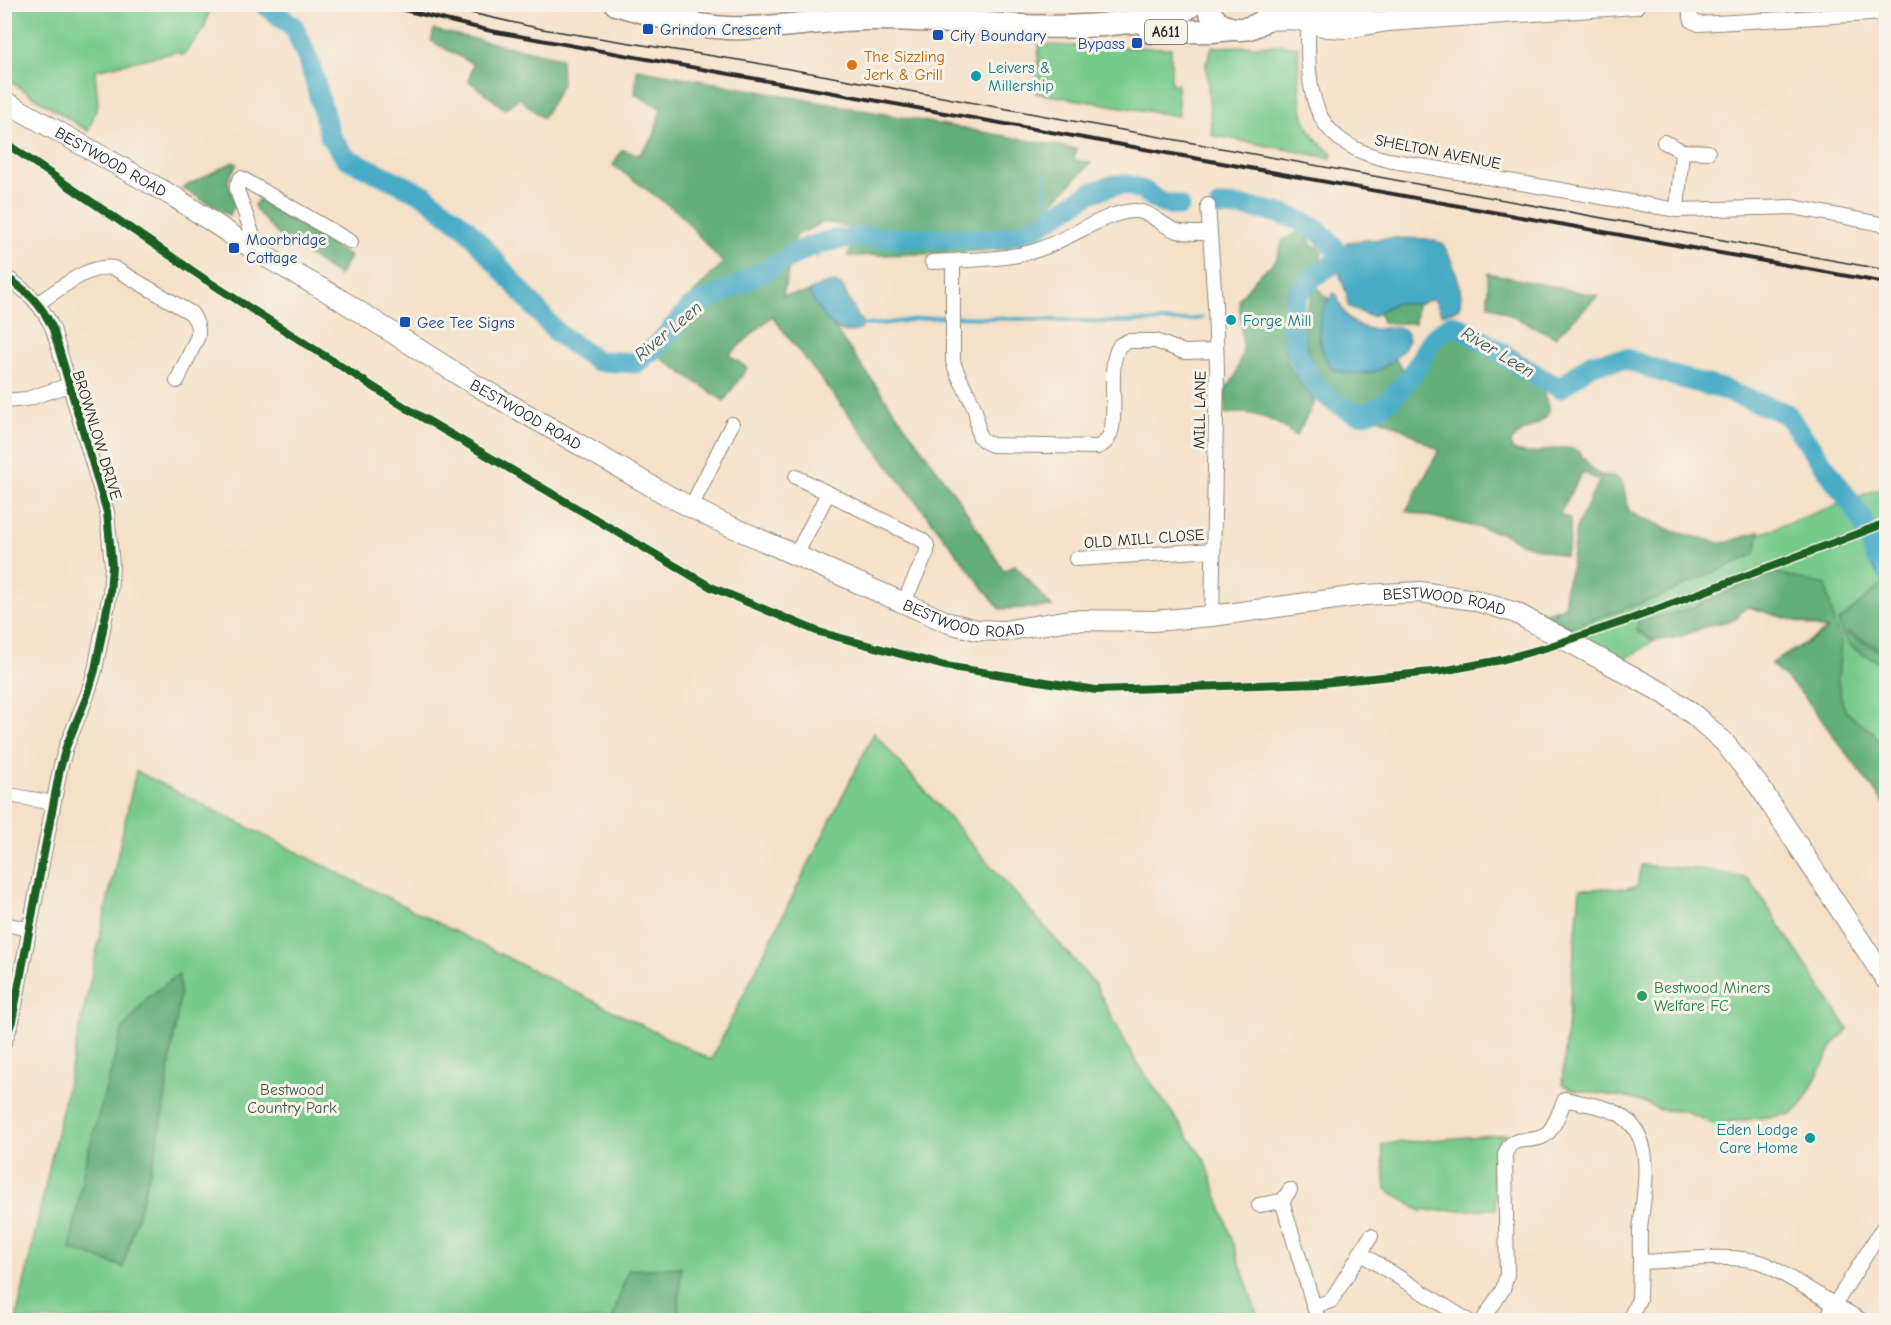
<svg xmlns="http://www.w3.org/2000/svg" width="1891" height="1325" viewBox="0 0 1891 1325" font-family="'Comic Neue',sans-serif">
<style>
.green{fill:#78ca8c;stroke:#527a5c;stroke-width:1.5}
.forest{fill:#62ae78;stroke:#466c52;stroke-width:1.5}
.water{fill:#47abc6;stroke:#396b78;stroke-width:1.5}
.lines{fill:none;stroke-linecap:round;stroke-linejoin:round}
.stream{stroke:#47abc6;stroke-width:4}
.river{stroke:#47abc6;stroke-width:21}
.street-casing{stroke:#90867a;stroke-width:16}
.secondary-casing{stroke:#90867a;stroke-width:22}
.primary-casing{stroke:#90867a;stroke-width:25}
.street{stroke:#fff;stroke-width:14}
.secondary{stroke:#fff;stroke-width:20}
.primary{stroke:#fff;stroke-width:22}
.tram{stroke:#2b2b2b;stroke-width:1.5}
.rail{stroke:#2b2b2b;stroke-width:4}
.cycleway-casing{stroke:#f7f3e8;stroke-width:11}
.cycleway{stroke:#1b5e20;stroke-width:8}
.transit-dot{fill:#1a4fb4;stroke:#f7f3e8;stroke-width:2}
.food-dot{fill:#e8710a;stroke:#f7f3e8;stroke-width:2}
.culture-dot{fill:#0f9aa8;stroke:#f7f3e8;stroke-width:2}
.leisure-dot{fill:#2e9e5b;stroke:#f7f3e8;stroke-width:2}
.labels{text-anchor:middle;stroke-width:6;stroke-linejoin:round;paint-order:stroke}
.shield{fill:#f7f3e8;stroke:#686764;stroke-width:1.5}
.shield-label{font-size:15px;font-weight:bold;fill:#2b2b2b}
.transit-label{font-size:16px;fill:#164399;stroke:#f7f3e8;text-anchor:start}
.food-label{font-size:16px;fill:#c56008;stroke:#f7f3e8;text-anchor:start}
.culture-label{font-size:16px;fill:#0d838f;stroke:#f7f3e8;text-anchor:start}
.street-label{font-size:16px;fill:#2b2b2b;stroke:#f7f3e8}
.leisure-label{font-size:16px;fill:#27864d;stroke:#f7f3e8;text-anchor:start}
.park-label{font-size:16px;fill:#425b48;stroke:#f7f3e8}
.water-label{font-size:18px;font-style:italic;fill:#355861;stroke:#f7f3e8}
</style>
<rect width="100%" height="100%" fill="#f7f3e8"/>
<filter id="ink" filterUnits="userSpaceOnUse"><feTurbulence type="fractalNoise" baseFrequency=".0167" numOctaves="2"/><feDisplacementMap in="SourceGraphic" scale="12" xChannelSelector="R" yChannelSelector="G"/><feConvolveMatrix kernelMatrix="1 2 1 2 8 2 1 2 1" color-interpolation-filters="sRGB"/></filter>
<filter id="wash" filterUnits="userSpaceOnUse"><feTurbulence type="fractalNoise" baseFrequency=".008" numOctaves="4" result="noise"/><feDisplacementMap in="SourceGraphic" scale="24" xChannelSelector="R" yChannelSelector="G"/><feGaussianBlur stdDeviation="1.35" result="paint"/><feColorMatrix in="noise" values="0 0 0 0 0 0 0 0 0 0 0 0 0 0 0 0 0 1.4 0 .05"/><feComposite in="paint" operator="in"/></filter>
<g filter="url(#wash)">
<rect width="100%" height="100%" fill="#f5e1c8"/>
<g class="green">
<path d="M205 5 209 11 204 29 183 55 176 52 95 70 98 105 88 131 5 78V5Z"/>
<path d="M1039 45 1171 48V84H1177L1179 116 1036 93Z"/>
<path d="M1284 45 1298 47C1300 87 1294 128 1332 153L1331 158 1212 135 1206 63 1212 47Z"/>
<path d="M1886 486V806L1804 696 1771 664 1827 630 1748 607 1743 609 1736 619 1710 625 1679 637 1653 641 1617 665 1555 618 1631 583Z"/>
<path d="M874 733 1094 983 1134 1058 1206 1162 1259 1320H16L136 771 711 1060Z"/>
<path d="M1641 865 1709 870 1749 879 1848 1029 1833 1045 1803 1103 1793 1114 1713 1124 1685 1111 1661 1110 1643 1102 1623 1097 1575 1090 1562 1084 1580 889 1627 888 1637 886Z"/>
<path d="M1507 1134C1487 1148 1495 1187 1496 1209L1421 1211 1386 1189 1382 1144Z"/>
</g>
<g class="forest">
<path d="M434 30 561 58 562 84 543 118 519 98 505 109 469 81 473 64 431 41Z"/>
<path d="M637 69 1076 149 1074 160 1091 163 1008 249 947 253 848 256 859 229 824 222 796 235 783 295 809 293 959 500 1004 571 1015 565 1052 607 1000 609 772 316 729 355 747 368 724 401 643 346 723 263 679 213 613 165 622 150 639 155 654 136 661 108 635 94Z"/>
<path d="M233 162 237 164 228 180 235 206 229 215 182 188Z"/>
<path d="M259 199 350 257 339 276 280 237 256 210 254 205Z"/>
<path d="M1305 229 1312 246 1318 247 1322 252 1319 266C1312 271 1292 283 1289 289 1284 296 1284 308 1284 316 1281 358 1288 370 1315 401L1296 436C1274 419 1254 410 1225 414V390L1235 377 1243 351 1239 299 1256 278 1277 259 1283 240Z"/>
<path d="M1488 273 1598 296 1555 337 1488 304Z"/>
<path d="M1316 286 1328 299C1325 309 1320 318 1319 330 1316 362 1348 379 1376 371 1384 368 1389 363 1395 359L1406 372 1389 387 1381 402C1336 423 1305 363 1304 326 1304 312 1310 298 1316 286Z"/>
<path d="M1403 302 1417 304 1415 323H1382L1379 311 1394 303Z"/>
<path d="M1449 330 1467 336 1541 385 1548 407V414C1539 429 1519 428 1511 443L1512 449C1532 461 1552 443 1573 449 1585 453 1587 470 1600 475L1597 479 1582 472 1560 514 1570 519C1570 531 1571 545 1565 556L1523 544 1502 533 1406 511 1439 450 1401 428 1376 417C1385 411 1386 402 1393 394 1399 385 1410 380 1417 370 1429 354 1426 340 1449 330Z"/>
<path d="M1602 475 1613 476 1622 482 1629 511 1640 518 1649 520 1672 531 1720 543 1729 542 1760 531 1755 554 1656 598 1569 628 1542 613 1556 609 1554 613 1555 614 1558 609 1565 606V588L1571 568 1576 528Z"/>
<path d="M1775 573 1826 585 1834 624 1841 641 1838 680 1841 697 1845 710 1860 724 1872 731 1886 750V806L1804 696 1771 664 1828 630 1748 607 1743 609 1736 619 1710 625 1679 637 1653 641 1637 631 1638 621C1659 617 1688 611 1706 602 1731 590 1748 580 1775 573Z"/>
<path d="M1884 583 1886 586V651L1848 632 1847 634 1886 654V665C1860 652 1847 652 1838 622Z"/>
<path d="M179 974 180 994 162 1120 154 1157 123 1267 70 1249 85 1163 122 1031 147 998Z"/>
<path d="M681 1267 678 1320H612L628 1270Z"/>
</g>
<g class="water">
<path d="M1395 238 1427 239 1443 244C1451 258 1467 294 1458 309L1442 314 1434 299 1417 304 1394 303 1373 316 1367 315 1348 306 1347 294 1340 276 1341 255 1347 242Z"/>
<path d="M835 282 842 286 858 317 862 320 861 329C835 341 821 313 809 293V291L825 284Z"/>
<path d="M1334 293 1337 295C1342 316 1355 331 1379 329 1388 328 1397 324 1405 331 1419 341 1387 367 1378 370 1365 375 1344 375 1332 368 1316 346 1314 313 1334 293Z"/>
<path d="M1876 530 1879 541 1886 548V586L1872 567 1860 538Z"/>
</g>
<g class="lines">
<g class="stream">
<path d="M1047 174C1040 189 1048 201 1056 214"/>
<path d="M815 245 817 256"/>
<path d="M957 317 1111 322 1182 321 1202 318"/>
<path d="M859 325C889 326 919 316 949 317"/>
</g>
<g class="river">
<path d="M264 4 294 27 310 64 330 136 346 158 424 195 467 229 557 333 597 361 636 363 655 348 690 308 738 285 808 247 832 240 863 237 991 239 1012 236 1037 227 1090 193 1114 185H1128L1144 191 1162 203 1179 206"/>
<path d="M1220 206C1263 207 1322 215 1341 260 1325 268 1300 283 1295 302 1285 343 1305 383 1339 405 1348 410 1358 416 1369 412 1389 405 1410 380 1420 361 1424 354 1428 344 1434 338 1439 333 1446 328 1452 324 1490 342 1522 370 1560 388L1591 364 1626 359 1677 377 1719 388 1787 414 1861 517 1875 556 1886 561"/>
</g>
</g>
</g>
<g filter="url(#ink)">
<g class="lines">
<g class="street-casing">
<g id="street">
<path d="M1303 4C1311 16 1308 27 1308 40 1308 105 1318 144 1388 160L1677 210 1793 207 1886 225"/>
<path d="M1688 4 1692 21 1699 24 1886 13"/>
<path d="M1664 142 1682 151 1708 152"/>
<path d="M1208 205 1215 304 1217 369 1212 616"/>
<path d="M1677 210 1682 151"/>
<path d="M1210 233C1198 233 1185 234 1174 230 1160 224 1149 210 1133 211 1107 212 1066 240 1040 249 1013 259 981 259 953 261V361C958 381 972 396 976 414 978 421 976 430 980 437 983 441 987 443 992 445L1097 447C1128 438 1102 371 1120 345L1128 341H1156L1184 352 1216 351"/>
<path d="M259 253 237 190V185L241 178 351 242"/>
<path d="M932 262 953 261"/>
<path d="M4 276C27 290 42 305 53 329L107 512 112 566 110 593 95 670 87 696 66 747 60 769 12 1021 4 1043"/>
<path d="M38 303C59 290 89 263 114 268L191 313C197 321 199 327 198 336L177 381"/>
<path d="M4 401 27 399 69 385"/>
<path d="M796 477 828 493"/>
<path d="M691 507 732 424"/>
<path d="M796 555 828 493 922 540 927 545V552L903 604"/>
<path d="M1076 559 1213 550"/>
<path d="M4 794 53 803"/>
<path d="M4 924 29 929"/>
<path d="M1282 1201 1318 1320"/>
<path d="M1259 1205 1282 1201 1290 1190"/>
<path d="M1360 1253 1467 1320"/>
<path d="M1314 1306 1331 1301 1371 1236"/>
<path d="M1483 1320 1503 1289 1507 1275 1505 1155C1512 1132 1528 1145 1544 1136 1554 1130 1560 1110 1565 1099 1583 1104 1603 1105 1619 1114 1656 1136 1645 1186 1641 1221 1639 1234 1640 1249 1640 1262 1676 1261 1733 1252 1766 1264L1861 1320"/>
<path d="M1629 1320 1639 1299 1640 1262"/>
<path d="M1825 1320 1886 1223"/>
</g>
</g>
<g class="secondary-casing">
<g id="secondary">
<path d="M1317 4 1339 13 1368 19"/>
<path d="M1265 20 1294 19 1328 27 1347 28 1388 21 1635 4"/>
<path id="s1" d="M4 101 176 198 259 253 333 295 467 380 667 495 714 519 949 623 977 630 1004 631 1070 620 1153 621 1212 616 1365 595 1420 592 1474 600 1516 613 1665 694 1694 715 1724 742 1759 786 1886 980"/>
</g>
</g>
<g class="primary-casing">
<g id="primary">
<path d="M616 4C652 15 690 26 727 28 773 30 819 20 864 19 950 17 1034 34 1119 23 1151 19 1165 26 1193 4"/>
<path d="M1208 4C1213 39 1266 36 1274 4"/>
<path d="M1150 32 1212 31 1231 29"/>
</g>
</g>
<use href="#street" class="street"/>
<use href="#secondary" class="secondary"/>
<use href="#primary" class="primary"/>
<path class="tram" d="M431 4 542 29 751 62 1886 270"/>
<path class="rail" d="M379 4 491 31 1886 283"/>
<g class="cycleway-casing">
<g id="cycleway">
<path d="M4 142 206 280 408 409 711 587 819 632 945 666 1096 690 1321 683 1442 671 1501 660 1548 647 1631 619 1886 523"/>
<path d="M4 276C27 290 42 305 53 329L107 512 112 566 110 593 95 670 87 696 66 747 60 769 12 1021 4 1043"/>
</g>
</g>
<use href="#cycleway" class="cycleway"/>
</g>
</g>
<g class="transit-dot">
<rect x="642" y="23" width="12" height="12" rx="3"/>
<rect x="932" y="29" width="12" height="12" rx="3"/>
<rect x="1131" y="37" width="12" height="12" rx="3"/>
<rect x="228" y="242" width="12" height="12" rx="3"/>
<rect x="399" y="316" width="12" height="12" rx="3"/>
</g>
<circle class="food-dot" cx="852" cy="65" r="6"/>
<g class="culture-dot">
<circle cx="976" cy="76" r="6"/>
<circle cx="1231" cy="320" r="6"/>
<circle cx="1810" cy="1138" r="6"/>
</g>
<circle class="leisure-dot" cx="1642" cy="996" r="6"/>
<g class="labels">
<rect class="shield" x="1145" y="20" width="42" height="24" rx="4.5"/>
<g class="shield-label">
<text x="1166" y="37">A611</text>
</g>
<g class="transit-label">
<text x="660" y="35">Grindon Crescent</text>
<text x="950" y="41">City Boundary</text>
<text x="1125" y="49" text-anchor="end">Bypass</text>
<text x="246" y="245">Moorbridge<tspan x="246" dy="18">Cottage</tspan></text>
<text x="417" y="328">Gee Tee Signs</text>
</g>
<g class="food-label">
<text x="864" y="62">The Sizzling<tspan x="864" dy="18">Jerk &amp; Grill</tspan></text>
</g>
<g class="culture-label">
<text x="988" y="73">Leivers &amp;<tspan x="988" dy="18">Millership</tspan></text>
<text x="1243" y="326">Forge Mill</text>
<text x="1798" y="1135" text-anchor="end">Eden Lodge<tspan x="1798" dy="18">Care Home</tspan></text>
</g>
<g class="street-label">
<text transform="translate(1438 151) rotate(11)" y="6">SHELTON AVENUE</text>
<text dy="6" stroke="none"><textPath href="#s1" startOffset="123">BESTWOOD ROAD</textPath></text>
<text transform="translate(1199 410) rotate(-89)" y="6">MILL LANE</text>
<text dy="6" stroke="none"><textPath href="#s1" startOffset="609">BESTWOOD ROAD</textPath></text>
<text transform="translate(98 435) rotate(73)" y="6">BROWNLOW DRIVE</text>
<text transform="translate(1144 538) rotate(-4)" y="6">OLD MILL CLOSE</text>
<text dy="6" stroke="none"><textPath href="#s1" startOffset="1581">BESTWOOD ROAD</textPath></text>
<text dy="6" stroke="none"><textPath href="#s1" startOffset="1095">BESTWOOD ROAD</textPath></text>
</g>
<g class="leisure-label">
<text x="1654" y="993">Bestwood Miners<tspan x="1654" dy="18">Welfare FC</tspan></text>
</g>
<g class="park-label">
<text x="292" y="1095">Bestwood<tspan x="292" dy="18">Country Park</tspan></text>
</g>
<g class="water-label">
<text transform="translate(668 331) rotate(-40)" y="6">River Leen</text>
<text transform="translate(1498 352) rotate(31)" y="6">River Leen</text>
</g>
</g>
<rect width="1891" height="1325" fill="none" stroke="#f7f3e8" stroke-width="24"/>
</svg>
